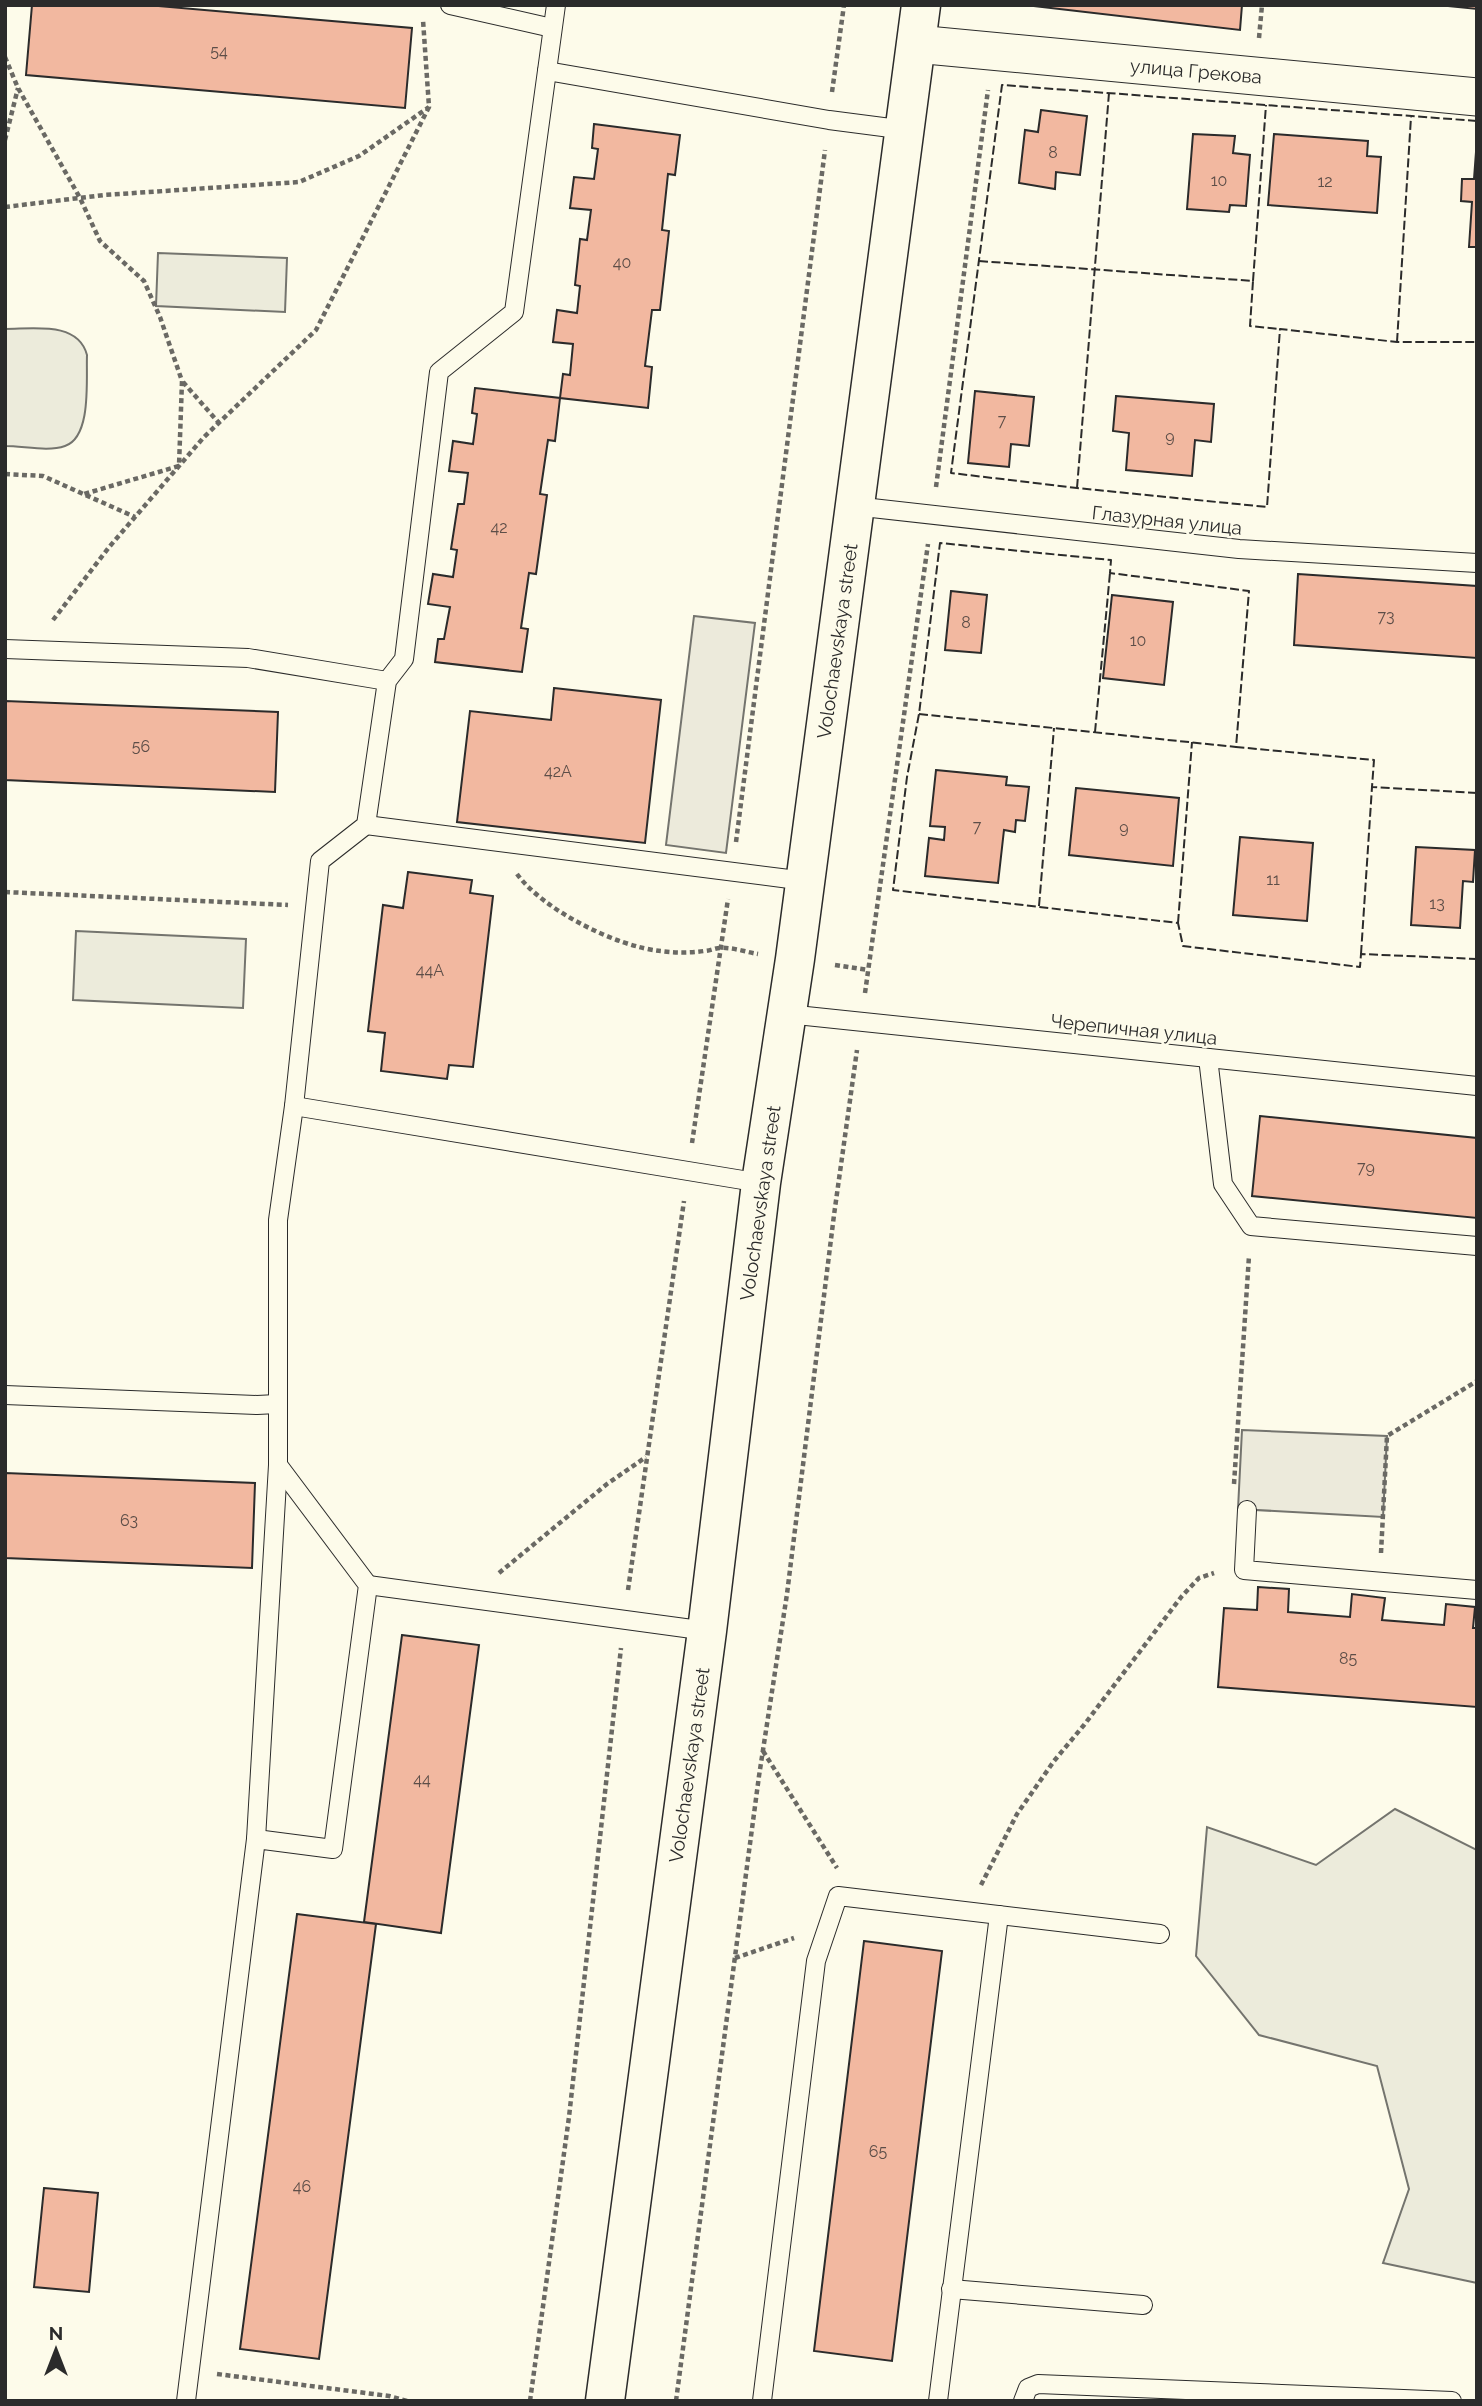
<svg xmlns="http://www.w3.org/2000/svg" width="1482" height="2406" viewBox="0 0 1482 2406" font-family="Raleway,sans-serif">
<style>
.green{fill:#ecebdb;stroke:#74746e;stroke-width:2}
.parking{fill:#eceadb;stroke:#74746e;stroke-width:2}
.building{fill:#f2b8a0;stroke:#2b2b2b;stroke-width:2}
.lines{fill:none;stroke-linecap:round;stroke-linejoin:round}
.lane-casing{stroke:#2b2b2b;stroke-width:20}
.street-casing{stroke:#2b2b2b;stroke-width:39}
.secondary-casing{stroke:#2b2b2b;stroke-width:41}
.path{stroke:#6a6964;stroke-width:4.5;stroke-dasharray:5 3.5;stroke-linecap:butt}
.lane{stroke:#fdfbea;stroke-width:18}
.street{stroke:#fdfbea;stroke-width:37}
.secondary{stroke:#fdfbea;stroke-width:38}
.fence{stroke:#2b2b2b;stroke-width:2;stroke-dasharray:9 3.5;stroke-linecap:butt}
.labels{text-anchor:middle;stroke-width:5;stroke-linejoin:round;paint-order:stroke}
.number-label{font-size:16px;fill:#5d4e48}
.street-label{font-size:19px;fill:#2b2b2b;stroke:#fdfbea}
</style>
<rect width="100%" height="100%" fill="#fdfbea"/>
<g class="green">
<path d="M158 253 287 258 285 312 156 306Z"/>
<path d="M5 329C34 329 78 321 87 355 86 379 92 437 65 446 48 452 24 446 5 446Z"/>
<path d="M76 931 246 939 243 1008 73 1000Z"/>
<path d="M1395 1809 1477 1850V2283L1383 2263 1409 2189 1377 2066 1259 2035 1196 1956 1207 1827 1316 1865Z"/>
</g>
<g class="parking">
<path d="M694 616 755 623 726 853 666 845Z"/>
<path d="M1242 1430 1387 1436 1383 1517 1238 1509Z"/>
</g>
<g class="building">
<path d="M32 5H147L412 28 405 108 26 75Z"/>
<path d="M1025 5H1242L1240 30Z"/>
<path d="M1438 5H1477V9Z"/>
<path d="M1041 110 1087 116 1080 175 1056 172 1055 189 1019 183 1025 130 1038 132Z"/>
<path d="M594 124 680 135 675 175 668 174 662 230 669 231 660 310H652L645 366 652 367 648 408 560 398 563 374 570 375 573 344 553 342 557 310 577 313 580 286 575 285 580 239 587 240 591 210 570 208 574 177 594 179 598 149 592 148Z"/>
<path d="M1193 134 1235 136 1233 153 1250 155 1246 206 1230 205 1229 212 1187 209Z"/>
<path d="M1274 134 1368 141 1367 156 1381 157 1377 213 1268 205Z"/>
<path d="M1476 152H1477V247H1469L1472 202 1461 201 1462 179H1474Z"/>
<path d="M475 388 560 398 555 441 548 440 540 494 547 495 536 574 529 573 521 628 528 629 522 672 435 662 438 639H444L450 607 428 604 433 574 453 577 457 550 451 549 458 504H464L468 473 449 471 453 441 473 444 477 414 472 413Z"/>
<path d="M975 391 1034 397 1029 446 1011 444 1009 467 968 463Z"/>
<path d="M1116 396 1214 404 1211 442 1195 440 1192 476 1126 470 1129 433 1113 431Z"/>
<path d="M1298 574 1477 586V658L1294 645Z"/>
<path d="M951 591 987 595 981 653 945 650Z"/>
<path d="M1112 595 1173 602 1164 685 1103 678Z"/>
<path d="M554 688 661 700 645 843 457 822 470 711 551 720Z"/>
<path d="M5 701 278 712 275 792 5 780Z"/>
<path d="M936 770 1007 777 1006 785 1029 787 1025 821 1016 820 1015 832 1004 830 998 883 925 876 929 838 944 840 945 827 930 826Z"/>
<path d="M1076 788 1179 798 1173 866 1069 855Z"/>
<path d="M1240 837 1313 843 1307 921 1233 915Z"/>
<path d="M1416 847 1475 850 1473 882 1463 881 1460 928 1411 925Z"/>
<path d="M408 872 472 880 470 893 493 896 473 1067 449 1065 447 1079 381 1071 385 1033 368 1031 383 905 403 908Z"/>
<path d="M1260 1116 1477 1138V1218L1252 1196Z"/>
<path d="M5 1473 255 1483 252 1568 5 1558Z"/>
<path d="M1258 1587 1289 1589 1288 1612 1350 1617 1352 1594 1385 1598 1382 1620 1444 1625 1446 1604 1475 1607 1473 1628H1477V1707L1218 1687 1224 1608 1257 1610Z"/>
<path d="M402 1635 479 1645 441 1933 364 1922Z"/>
<path d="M297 1914 376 1924 319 2359 240 2349Z"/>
<path d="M864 1941 942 1951 892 2361 814 2351Z"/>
<path d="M44 2188 98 2193 89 2292 34 2287Z"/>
</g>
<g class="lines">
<g class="lane-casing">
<g id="lane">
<path d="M450 5 552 28"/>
<path d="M547 71 829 120 906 130"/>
<path d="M854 506 1239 549 1477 563"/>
<path d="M5 649 248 658 387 681"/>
<path d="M366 825 805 881"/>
<path d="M787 1014 1477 1086"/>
<path d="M1208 1058 1223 1184 1251 1226 1477 1246"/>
<path d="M294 1106 761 1183"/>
<path d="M5 1395 257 1405 277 1404"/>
<path d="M1247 1510 1244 1570 1477 1590"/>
<path d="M368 1585 707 1631"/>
<path d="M256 1839 278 1465"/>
<path d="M951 2289 1143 2305"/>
<path d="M186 2401 256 1839 333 1849 368 1585 278 1465V1220L294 1106 320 861 366 825 387 681 404 659 439 372 514 312 556 5"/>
<path d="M762 2401 816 1961 838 1896 1160 1934"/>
<path d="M938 2401 999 1915"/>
<path d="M1023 2401 1028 2388 1038 2384 1452 2401"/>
</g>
</g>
<g class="street-casing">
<path id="street" d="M916 44 1477 97"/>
</g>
<g class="secondary-casing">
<path id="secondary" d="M605 2401 707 1631 761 1183 795 959 921 5"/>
</g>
<g class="path">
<path d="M1259 38 1262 5"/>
<path d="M5 57 18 88 80 198 100 241 144 281 160 317 182 381 179 466 84 494"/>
<path d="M832 92 844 5"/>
<path d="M5 140 18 88"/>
<path d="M5 207 104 195 299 182 359 156 429 107"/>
<path d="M183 382 219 423"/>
<path d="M5 474 43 476 135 517"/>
<path d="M936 487 988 90"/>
<path d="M53 620 110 546 204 437 316 330 429 107 423 20"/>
<path d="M736 842 825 150"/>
<path d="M517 874C543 910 617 947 661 951 676 953 690 953 704 951 710 951 715 948 720 948 732 947 746 952 758 954"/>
<path d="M5 892 288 905"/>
<path d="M835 965 868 970"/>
<path d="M865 993 928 544"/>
<path d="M692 1143 728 899"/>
<path d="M1234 1484 1249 1256"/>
<path d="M1381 1553 1387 1436 1477 1381"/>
<path d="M499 1573 607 1484 646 1457"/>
<path d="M628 1590 684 1201"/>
<path d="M763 1751 837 1868"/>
<path d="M981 1885 1017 1814 1054 1761 1084 1725 1182 1596 1199 1578 1214 1573"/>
<path d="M735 1958 794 1938"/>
<path d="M217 2374 389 2396 407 2401"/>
<path d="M530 2401 569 2117 621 1648"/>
<path d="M676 2401 759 1776 787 1594 834 1215 857 1050"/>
</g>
<use href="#lane" class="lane"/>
<use href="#street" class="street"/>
<use href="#secondary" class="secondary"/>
<g class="fence">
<path d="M1477 121 1002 85 951 473 1077 488 1267 507 1280 329 1397 342H1477"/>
<path d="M979 261 1253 281 1250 326 1280 329"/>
<path d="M1253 281 1266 105"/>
<path d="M1397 342 1411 117"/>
<path d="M1077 488 1109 93"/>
<path d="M919 714 1236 747"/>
<path d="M1095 732 1110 573"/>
<path d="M1477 793 1372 787 1374 760 1236 747 1249 591 1110 573 1111 560 940 543 919 714 907 777 893 890 1178 923 1183 946 1360 967 1361 954 1477 959"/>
<path d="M1039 906 1054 728"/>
<path d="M1178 923 1192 742"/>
<path d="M1361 954 1372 787"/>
</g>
</g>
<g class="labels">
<g class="number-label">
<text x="219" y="57">54</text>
<text x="1053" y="158">8</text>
<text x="1219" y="186">10</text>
<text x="1325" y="187">12</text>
<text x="622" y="268">40</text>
<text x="1002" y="426">7</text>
<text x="1170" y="442">9</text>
<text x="499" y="533">42</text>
<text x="1386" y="622">73</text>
<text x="966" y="628">8</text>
<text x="1138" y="646">10</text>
<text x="141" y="752">56</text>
<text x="558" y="777">42А</text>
<text x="977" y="832">7</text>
<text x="1124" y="833">9</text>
<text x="1273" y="885">11</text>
<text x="1437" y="909">13</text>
<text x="430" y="976">44А</text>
<text x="1366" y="1173">79</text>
<text x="129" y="1526">63</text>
<text x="1348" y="1664">85</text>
<text x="422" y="1785">44</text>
<text x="878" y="2157">65</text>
<text x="302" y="2192">46</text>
</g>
<g class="street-label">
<text transform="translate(1196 71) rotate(5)" y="7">улица Грекова</text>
<text transform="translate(1167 520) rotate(6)" y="7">Глазурная улица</text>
<text transform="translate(837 641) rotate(-82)" y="7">Volochaevskaya street</text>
<text transform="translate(1134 1029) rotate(6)" y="7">Черепичная улица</text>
<text transform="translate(760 1203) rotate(-82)" y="7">Volochaevskaya street</text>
<text transform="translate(689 1765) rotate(-82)" y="7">Volochaevskaya street</text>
</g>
</g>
<rect width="1482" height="2406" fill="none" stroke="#2b2b2b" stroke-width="14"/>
<g transform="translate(56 2350)" stroke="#fdfbea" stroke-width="5" paint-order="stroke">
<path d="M0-5L12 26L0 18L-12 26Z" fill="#2b2b2b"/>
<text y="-10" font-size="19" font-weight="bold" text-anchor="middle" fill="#2b2b2b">N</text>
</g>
</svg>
